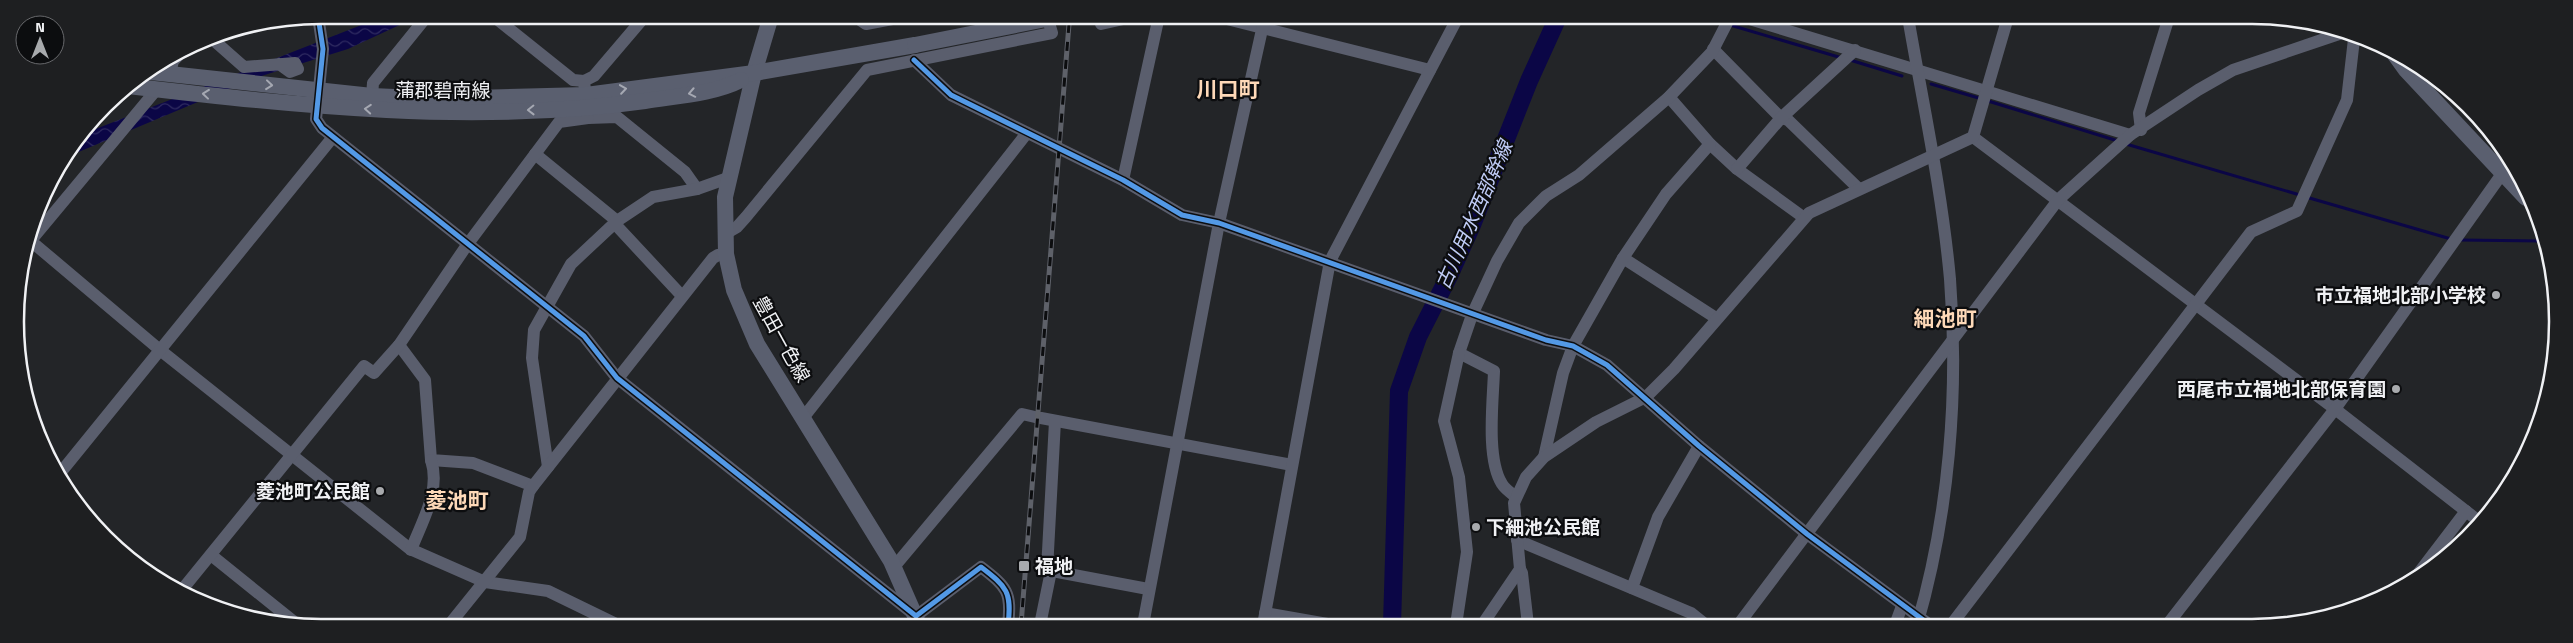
<svg xmlns="http://www.w3.org/2000/svg" width="2573" height="643" viewBox="0 0 2573 643" font-family="'Titillium Web','Noto Sans JP',sans-serif">
<style>
.water{fill:url(#water-waves)}
.lines{fill:none;stroke-linecap:round;stroke-linejoin:round}
.stream{stroke:#0b0646;stroke-width:3}
.river{stroke:#0b0646;stroke-width:18}
.minor{stroke:#5a5e6d;stroke-width:12}
.major{stroke:#5a5f6f;stroke-width:16}
.rail-casing{stroke:#5e6169;stroke-width:5}
.rail{stroke:#0c0d0f;stroke-width:3;stroke-dasharray:9;stroke-linecap:butt}
.major-bridge{stroke:#5a5f6f;stroke-width:16}
.cycleway-casing{stroke:#0c0d0f;stroke-width:8}
.cycleway{stroke:#5399e6;stroke-width:5}
.oneway{stroke:#a5a8b2}
.poi-dot{fill:#a8aaad;stroke:#0c0d0f;stroke-width:2}
.labels{text-anchor:middle;stroke-width:4.5;stroke-linejoin:round;paint-order:stroke}
.street-label{font-size:19px;fill:#f0f1f4;stroke:#0c0d0f}
.poi-label{font-size:19px;font-weight:bold;fill:#f0f1f4;stroke:#0c0d0f;text-anchor:end}
.water-label{font-size:20px;font-style:italic;fill:#c0ccf6;stroke:#0c0d0f}
.quarter-label{font-size:21px;font-weight:bold;fill:#fed9b8;stroke:#0c0d0f}
.rim{fill:none;stroke:#f0f1f4;stroke-width:2.5}
</style>
<defs>
<pattern id="water-waves" width="16" height="10" patternUnits="userSpaceOnUse" patternTransform="scale(1.25)"><rect width="16" height="10" fill="#0b0646"/><path d="M0 5q4-4 8 0t8 0" fill="none" stroke="#2f2b61"/></pattern>
</defs>
<rect width="100%" height="100%" fill="#232528"/>
<path class="water" d="M387 15H421L348 49 255 78 69 156 88 132Z"/>
<g class="lines">
<g class="stream">
<path d="M1702 17 1724 24"/>
<path d="M1730 25 1842 58"/>
<path d="M1850 60 1902 76"/>
<path d="M1931 84 1982 99"/>
<path d="M1988 101 2118 141"/>
<path d="M2126 144 2300 195"/>
<path d="M2306 197 2451 239"/>
<path d="M2460 240 2547 241"/>
</g>
<path class="river" d="M1392 625 1399 391 1418 337 1449 276 1472 225 1529 81 1558 17"/>
<g class="minor">
<path d="M492 15 573 80 584 81"/>
<path d="M318 16 323 49 316 119 322 128 584 336 617 378 916 616 981 567C1007 587 1012 592 1008 625"/>
<path d="M854 16 866 24 908 16"/>
<path d="M1215 16 1430 70"/>
<path d="M1743 17 2130 135"/>
<path d="M1908 17C1923 104 1942 191 1950 279 1959 394 1949 515 1917 625"/>
<path d="M1101 24 1137 16"/>
<path d="M210 37 244 67 295 63 298 69 290 72 279 64"/>
<path d="M1713 49 1781 118 1788 120 1859 189"/>
<path d="M914 60 951 95 1123 180 1182 215 1219 223 1546 340 1573 346 1607 365 1699 446 1807 534 1930 625"/>
<path d="M170 74 173 61 181 53"/>
<path d="M372 96 373 83 428 15"/>
<path d="M1669 97 1710 144 1737 169 1803 217"/>
<path d="M588 118 617 117 685 172 697 189"/>
<path d="M2141 130 2139 113 2169 17"/>
<path d="M1973 137 2335 409 2480 522"/>
<path d="M535 154 617 221"/>
<path d="M1737 169 1781 118 1855 50"/>
<path d="M1123 180 1159 16"/>
<path d="M615 224 682 296"/>
<path d="M725 234 737 227 746 217 867 70 1052 33 1047 16"/>
<path d="M33 238 157 89"/>
<path d="M32 242 160 350 410 549 485 582 548 591 618 625"/>
<path d="M1623 258 1716 318"/>
<path d="M399 345 425 380 431 460 473 463 533 486"/>
<path d="M803 418 1027 133"/>
<path d="M1041 418 1292 465"/>
<path d="M1055 421 1047 570 1148 589"/>
<path d="M1544 457 1563 373 1573 346 1623 258 1666 194 1710 144"/>
<path d="M548 467 532 358 534 330 571 264 617 221 653 197 697 189 728 178"/>
<path d="M61 472 333 137"/>
<path d="M1516 497C1511 493 1505 489 1502 484 1486 459 1493 401 1494 371L1459 353 1472 315 1497 261 1519 223 1546 196 1579 175 1669 97 1712 52 1730 17"/>
<path d="M1517 540 1691 613 1706 625"/>
<path d="M411 550C422 521 441 491 431 460"/>
<path d="M211 555 298 625"/>
<path d="M894 567 1022 414 1035 417"/>
<path d="M1520 569 1522 573 1528 625"/>
<path d="M2418 574 2466 511"/>
<path d="M1632 588 1658 517 1699 446"/>
<path d="M181 591 364 366 374 373 399 345 467 245 559 122 588 118 584 81 594 76 646 15"/>
<path d="M1265 613 1333 625"/>
<path d="M449 625 520 537 529 492 533 486 713 258 718 255 726 254"/>
<path d="M1040 625 1051 571"/>
<path d="M1143 625 1219 223 1265 16"/>
<path d="M1263 625 1330 261 1458 17"/>
<path d="M1456 625 1467 552 1459 477 1444 421 1459 353"/>
<path d="M1482 625 1520 569 1514 503 1526 477 1544 457 1596 422 1646 397 1674 369 1809 213 1973 137 2008 17"/>
<path d="M1738 625 2058 200 2130 135 2198 90 2233 70 2339 34"/>
<path d="M1895 625 1902 606"/>
<path d="M1951 625 2251 232 2297 211 2347 100 2354 39"/>
<path d="M2167 625 2335 409 2509 164"/>
</g>
<g class="major">
<path d="M771 16 754 73 725 197 726 254 734 290 757 344 891 561 919 625"/>
<path d="M2393 52 2406 70 2526 198"/>
<path d="M151 72 372 96 438 99 586 95 754 73 915 45"/>
<path d="M128 86C299 106 474 125 645 101 676 96 714 94 741 80"/>
</g>
<g class="rail-casing">
<path id="rail" d="M1021 625 1069 24"/>
</g>
<use href="#rail" class="rail"/>
<path class="major-bridge" d="M915 45 1061 16"/>
<g class="cycleway-casing">
<g id="cycleway">
<path d="M318 16 323 49 316 119 322 128 584 336 617 378 916 616 981 567C1007 587 1012 592 1008 625"/>
<path d="M914 60 951 95 1123 180 1182 215 1219 223 1546 340 1573 346 1607 365 1699 446 1807 534 1930 625"/>
</g>
</g>
<use href="#cycleway" class="cycleway"/>
</g>
<defs><path id="oneway-chevron" d="M-2-3.5L2.5 0L-2 3.5" fill="none" stroke-width="1.6" stroke-linecap="round" stroke-linejoin="round" transform="scale(1.25)"/></defs>
<g class="oneway">
<use href="#oneway-chevron" transform="translate(269 85) rotate(6)"/>
<use href="#oneway-chevron" transform="translate(623 89) rotate(-8)"/>
<use href="#oneway-chevron" transform="translate(692 93) rotate(169)"/>
<use href="#oneway-chevron" transform="translate(206 94) rotate(-174)"/>
<use href="#oneway-chevron" transform="translate(368 109) rotate(-176)"/>
<use href="#oneway-chevron" transform="translate(531 110) rotate(179)"/>
</g>
<g class="poi-dot">
<circle cx="2496" cy="295" r="5"/>
<circle cx="2396" cy="389" r="5"/>
<circle cx="380" cy="491" r="5"/>
<circle cx="1476" cy="527" r="5"/>
<rect x="1018" y="560" width="12" height="12" rx="2.5"/>
</g>
<g class="labels">
<g class="street-label">
<text x="443" y="97">蒲郡碧南線</text>
<text transform="translate(782 339) rotate(61)" y="7">豊田一色線</text>
</g>
<g class="poi-label">
<text x="2486" y="302">市立福地北部小学校</text>
<text x="2386" y="396">西尾市立福地北部保育園</text>
<text x="370" y="498">菱池町公民館</text>
<text x="1486" y="534" text-anchor="start">下細池公民館</text>
<text x="1035" y="573" text-anchor="start">福地</text>
</g>
<g class="water-label">
<text transform="translate(1474 215) rotate(-66)" y="7">古川用水西部幹線</text>
</g>
<g class="quarter-label">
<text x="1228" y="97">川口町</text>
<text x="1945" y="326">細池町</text>
<text x="457" y="508">菱池町</text>
</g>
</g>
<path d="M0 0H2573V643H0ZM321 24H2252A297 297 0 0 1 2549 321V322A297 297 0 0 1 2252 619H321A297 297 0 0 1 24 322V321A297 297 0 0 1 321 24Z" fill="#1e1f21" fill-rule="evenodd"/>
<path class="rim" d="M321 24H2252A297 297 0 0 1 2549 321V322A297 297 0 0 1 2252 619H321A297 297 0 0 1 24 322V321A297 297 0 0 1 321 24Z"/>
<g transform="translate(40 40)"><circle r="24" fill="#0c0d0f" stroke="#67686b"/>
<path d="M0-4L9 19L0 12L-9 19Z" fill="#a8aaad"/>
<text y="-8" font-size="14" font-weight="bold" text-anchor="middle" fill="#f0f1f4">N</text>
</g>
</svg>
